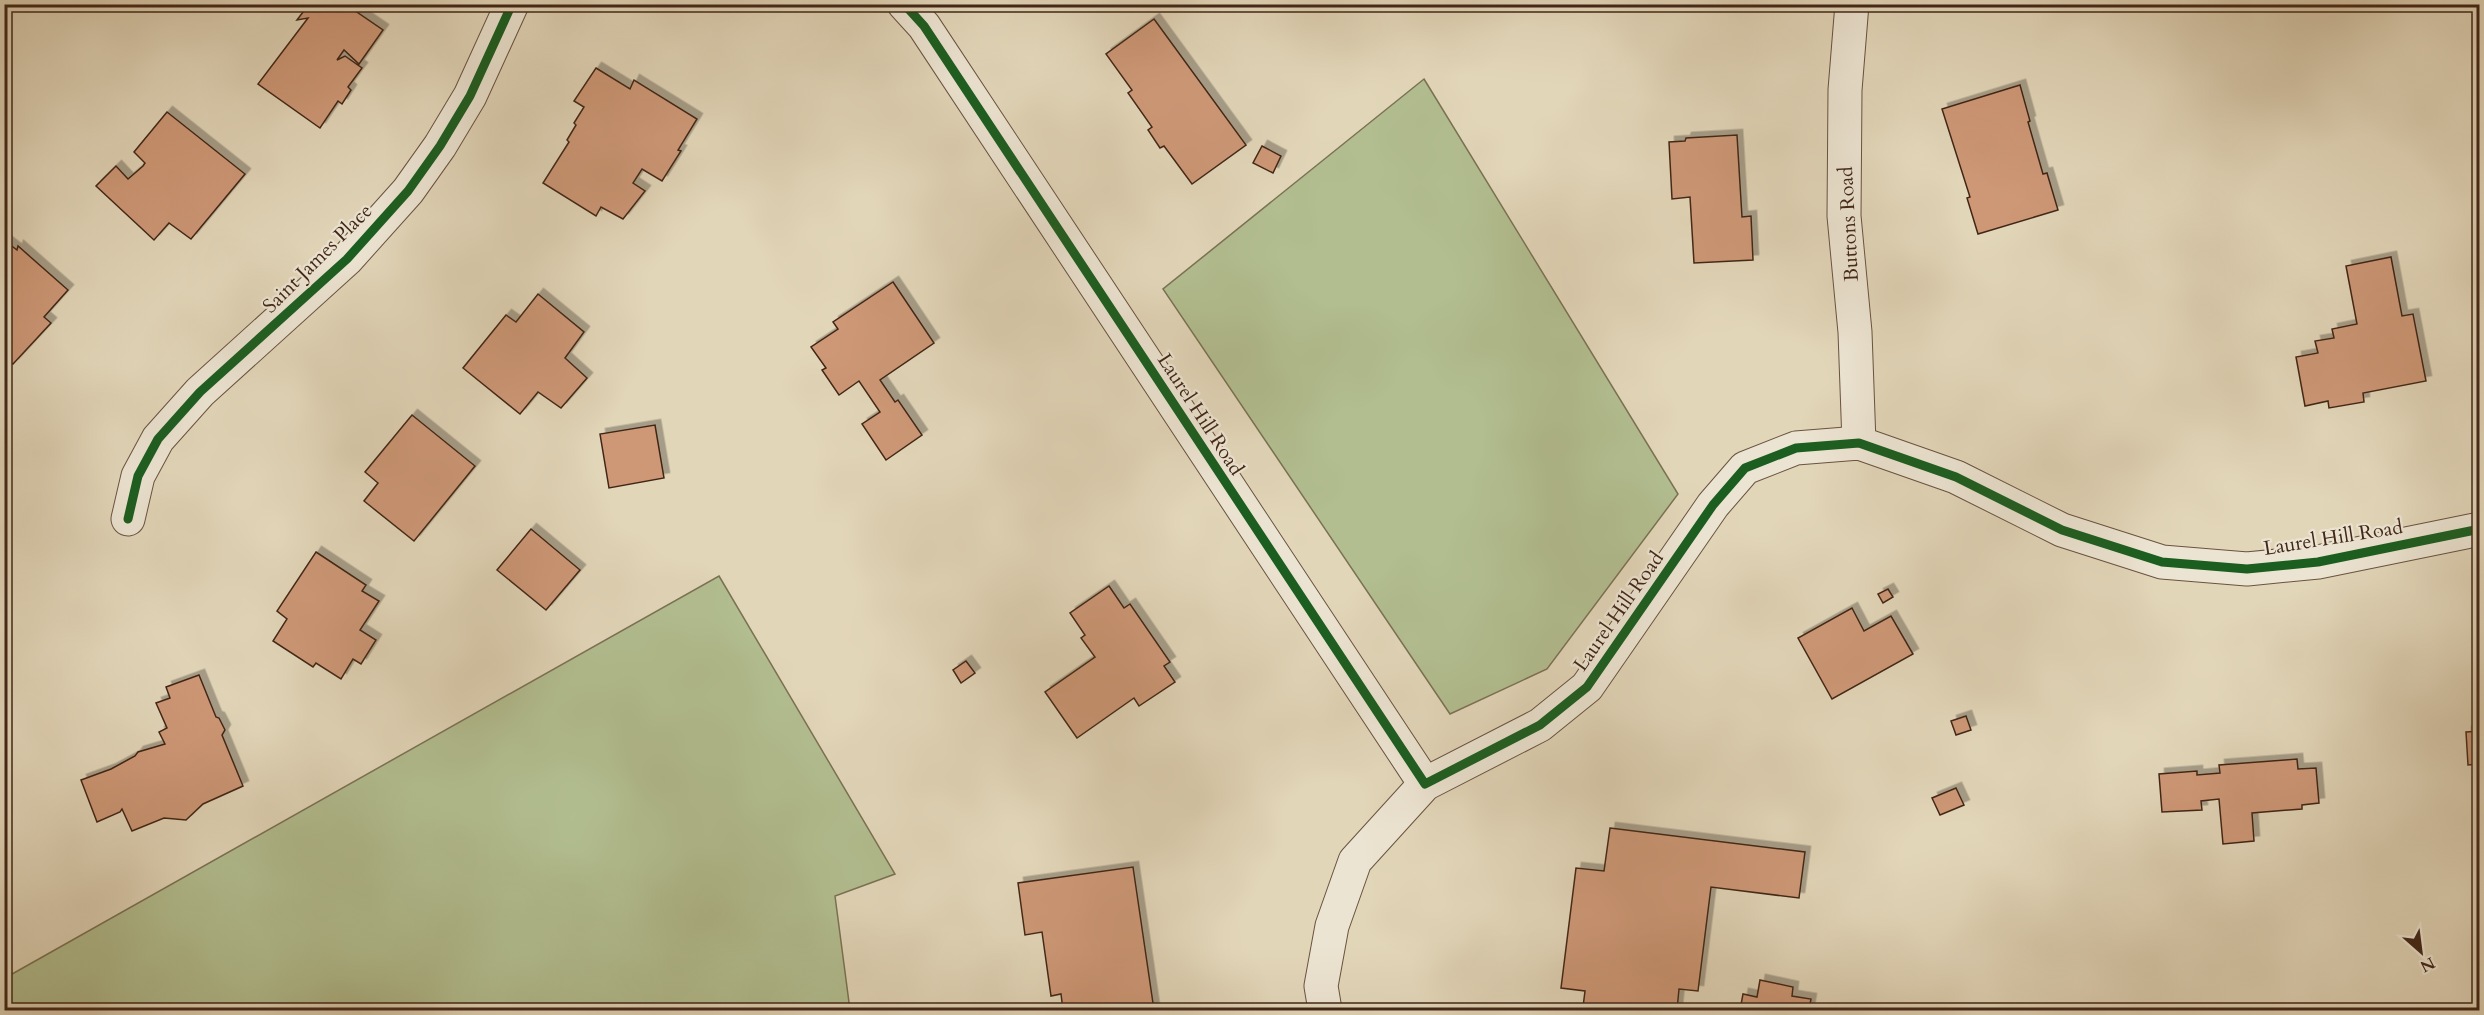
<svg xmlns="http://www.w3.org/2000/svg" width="2484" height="1015" viewBox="0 0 2484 1015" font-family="Cardo,serif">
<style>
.green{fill:#b2be90;stroke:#7a7254;stroke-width:1.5}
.building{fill:#ce9877;stroke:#412718;stroke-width:1.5;filter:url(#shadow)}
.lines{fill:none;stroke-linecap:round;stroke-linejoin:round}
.minor-casing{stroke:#695340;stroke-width:35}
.minor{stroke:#ece4d2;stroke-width:33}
.cycleway-casing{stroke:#ece4d2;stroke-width:13}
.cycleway{stroke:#1b5e20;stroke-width:9}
.labels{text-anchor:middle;stroke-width:4.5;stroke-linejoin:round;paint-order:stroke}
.street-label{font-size:20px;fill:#412718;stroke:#ece4d2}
</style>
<defs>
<filter id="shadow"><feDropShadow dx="5.5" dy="-5.5" stdDeviation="0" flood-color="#0004"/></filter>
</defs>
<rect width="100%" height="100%" fill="#e2d6b9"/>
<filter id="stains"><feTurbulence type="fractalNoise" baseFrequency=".00333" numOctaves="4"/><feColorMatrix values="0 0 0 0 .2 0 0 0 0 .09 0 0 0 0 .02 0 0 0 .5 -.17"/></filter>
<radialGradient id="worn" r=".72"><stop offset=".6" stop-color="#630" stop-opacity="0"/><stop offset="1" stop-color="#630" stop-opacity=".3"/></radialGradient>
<g class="green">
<path d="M1424 79 1678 494 1547 669 1450 714 1163 289Z"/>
<path d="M719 576 895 874 835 896 850 1010H5V978Z"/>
</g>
<g class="building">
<path d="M309 4H345L383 30 359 64 344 50 337 60 345 56 362 68 348 87 351 90 342 104 338 101 320 128 258 84 308 18 297 20Z"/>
<path d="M1154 19 1246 145 1192 184 1164 146 1160 148 1148 130 1152 127 1128 93 1132 90 1106 54Z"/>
<path d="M596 68 630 89 634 80 697 119 678 150 681 151 662 181 642 169 633 183 645 191 623 219 601 207 596 216 543 183 569 142 567 140 576 125 574 123 584 107 574 101Z"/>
<path d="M2020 85 2030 121 2028 122 2043 174 2047 173 2058 210 1978 234 1967 198 1970 197 1942 109Z"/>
<path d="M167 112 245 174 191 239 169 223 154 240 96 186 116 166 128 179 143 166 145 163 134 152Z"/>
<path d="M1737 135 1742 217 1751 216 1753 260 1694 263 1690 197 1672 199 1669 142 1685 141 1686 138Z"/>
<path d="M1262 146 1281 156 1273 173 1253 163Z"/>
<path d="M4 240 17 250 18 246 68 290 44 317 51 323 13 364 4 358Z"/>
<path d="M2391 257 2402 316 2413 314 2426 381 2363 393 2364 402 2329 408 2328 401 2305 406 2296 357 2318 353 2315 341 2334 338 2332 329 2357 324 2346 266Z"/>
<path d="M893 282 934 343 880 380 895 402 898 400 922 435 886 460 862 424 880 412 859 381 839 395 822 370 826 368 811 347 838 329 833 322Z"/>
<path d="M538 294 584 332 565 358 587 378 561 408 538 392 520 414 463 368 506 315 516 322Z"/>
<path d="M412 415 475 466 414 541 364 501 378 483 365 472Z"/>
<path d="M655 425 664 478 609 488 600 434Z"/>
<path d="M531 529 580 570 546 610 497 570Z"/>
<path d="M316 552 366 585 362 591 379 601 360 630 376 640 361 664 353 659 341 679 316 663 313 667 273 641 287 619 277 611Z"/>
<path d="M1109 586 1124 608 1130 604 1170 662 1164 666 1175 682 1139 706 1134 698 1077 738 1045 692 1095 657 1081 638 1085 635 1070 613Z"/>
<path d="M1888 589 1893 597 1883 603 1878 594Z"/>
<path d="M1852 608 1864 631 1891 616 1913 654 1832 699 1798 638Z"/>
<path d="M966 661 975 673 961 683 953 670Z"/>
<path d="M199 675 216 717 219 718 225 730 222 735 243 786 203 804 186 820 164 818 132 831 122 809 120 812 97 822 81 780 111 769 135 756 138 752 165 744 159 732 167 728 156 703 170 698 166 687Z"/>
<path d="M1966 716 1971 730 1956 735 1951 721Z"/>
<path d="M2480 731V764L2468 765 2466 732Z"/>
<path d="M2297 759 2298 769 2316 768 2319 803 2302 805V809L2252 813 2254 841 2223 844 2219 799 2201 801 2202 810 2162 812 2159 774 2197 771V775L2220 773 2219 765Z"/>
<path d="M1956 788 1964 805 1940 815 1932 798Z"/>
<path d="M1610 828 1805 852 1799 898 1711 887 1698 991 1679 989 1677 1010H1610L1583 1007 1585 991 1561 988 1576 868 1604 871Z"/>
<path d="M1133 867 1154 1010H1063L1061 994 1051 996 1042 932 1025 935 1018 883Z"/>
<path d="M1760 980 1793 987 1792 996 1811 999 1809 1010H1740L1743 994 1757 997Z"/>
</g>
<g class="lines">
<g class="minor-casing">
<g id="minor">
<path d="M904 4 924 26 1425 784"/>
<path d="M1852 4 1845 90 1844 216 1855 332 1859 443"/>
<path d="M128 519 138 476 158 439 200 392 347 259 408 191 440 146 470 96 512 4"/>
<path d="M1325 1010 1321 986 1332 926 1355 861 1425 784 1540 725 1587 687 1713 505 1745 468 1796 448 1859 443 1956 477 2062 530 2162 562 2247 569 2318 562 2480 529"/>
</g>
</g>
<use href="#minor" class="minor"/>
<g class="cycleway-casing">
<g id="cycleway">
<path d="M904 4 924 26 1425 784 1540 725 1587 687 1713 505 1745 468 1796 448 1859 443 1956 477 2062 530 2162 562 2247 569 2318 562 2480 529"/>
<path d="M128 519 138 476 158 439 200 392 347 259 408 191 440 146 470 96 512 4"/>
</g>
</g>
<use href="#cycleway" class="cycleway"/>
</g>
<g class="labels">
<g class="street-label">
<text transform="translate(1848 224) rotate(-93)" y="7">Buttons Road</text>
<text transform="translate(317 258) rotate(-45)" y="7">Saint James Place</text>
<text transform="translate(1201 414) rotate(57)" y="7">Laurel Hill Road</text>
<text transform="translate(2333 537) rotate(-9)" y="7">Laurel Hill Road</text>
<text transform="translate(1618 611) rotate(-55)" y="7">Laurel Hill Road</text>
</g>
</g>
<rect width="2484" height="1015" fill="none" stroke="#e2d6b9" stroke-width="24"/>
<rect x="6" y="6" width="2472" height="1003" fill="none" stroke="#412718" stroke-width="3"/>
<rect x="12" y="12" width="2460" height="991" fill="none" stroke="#412718" stroke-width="1.5"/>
<g transform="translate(2421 952) rotate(152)" stroke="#ece4d2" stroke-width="4.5" paint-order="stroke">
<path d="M0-4.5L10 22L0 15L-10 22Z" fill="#412718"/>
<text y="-9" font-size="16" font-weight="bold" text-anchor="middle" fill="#412718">N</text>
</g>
<rect width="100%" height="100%" filter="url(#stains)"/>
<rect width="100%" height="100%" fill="url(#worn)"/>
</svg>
